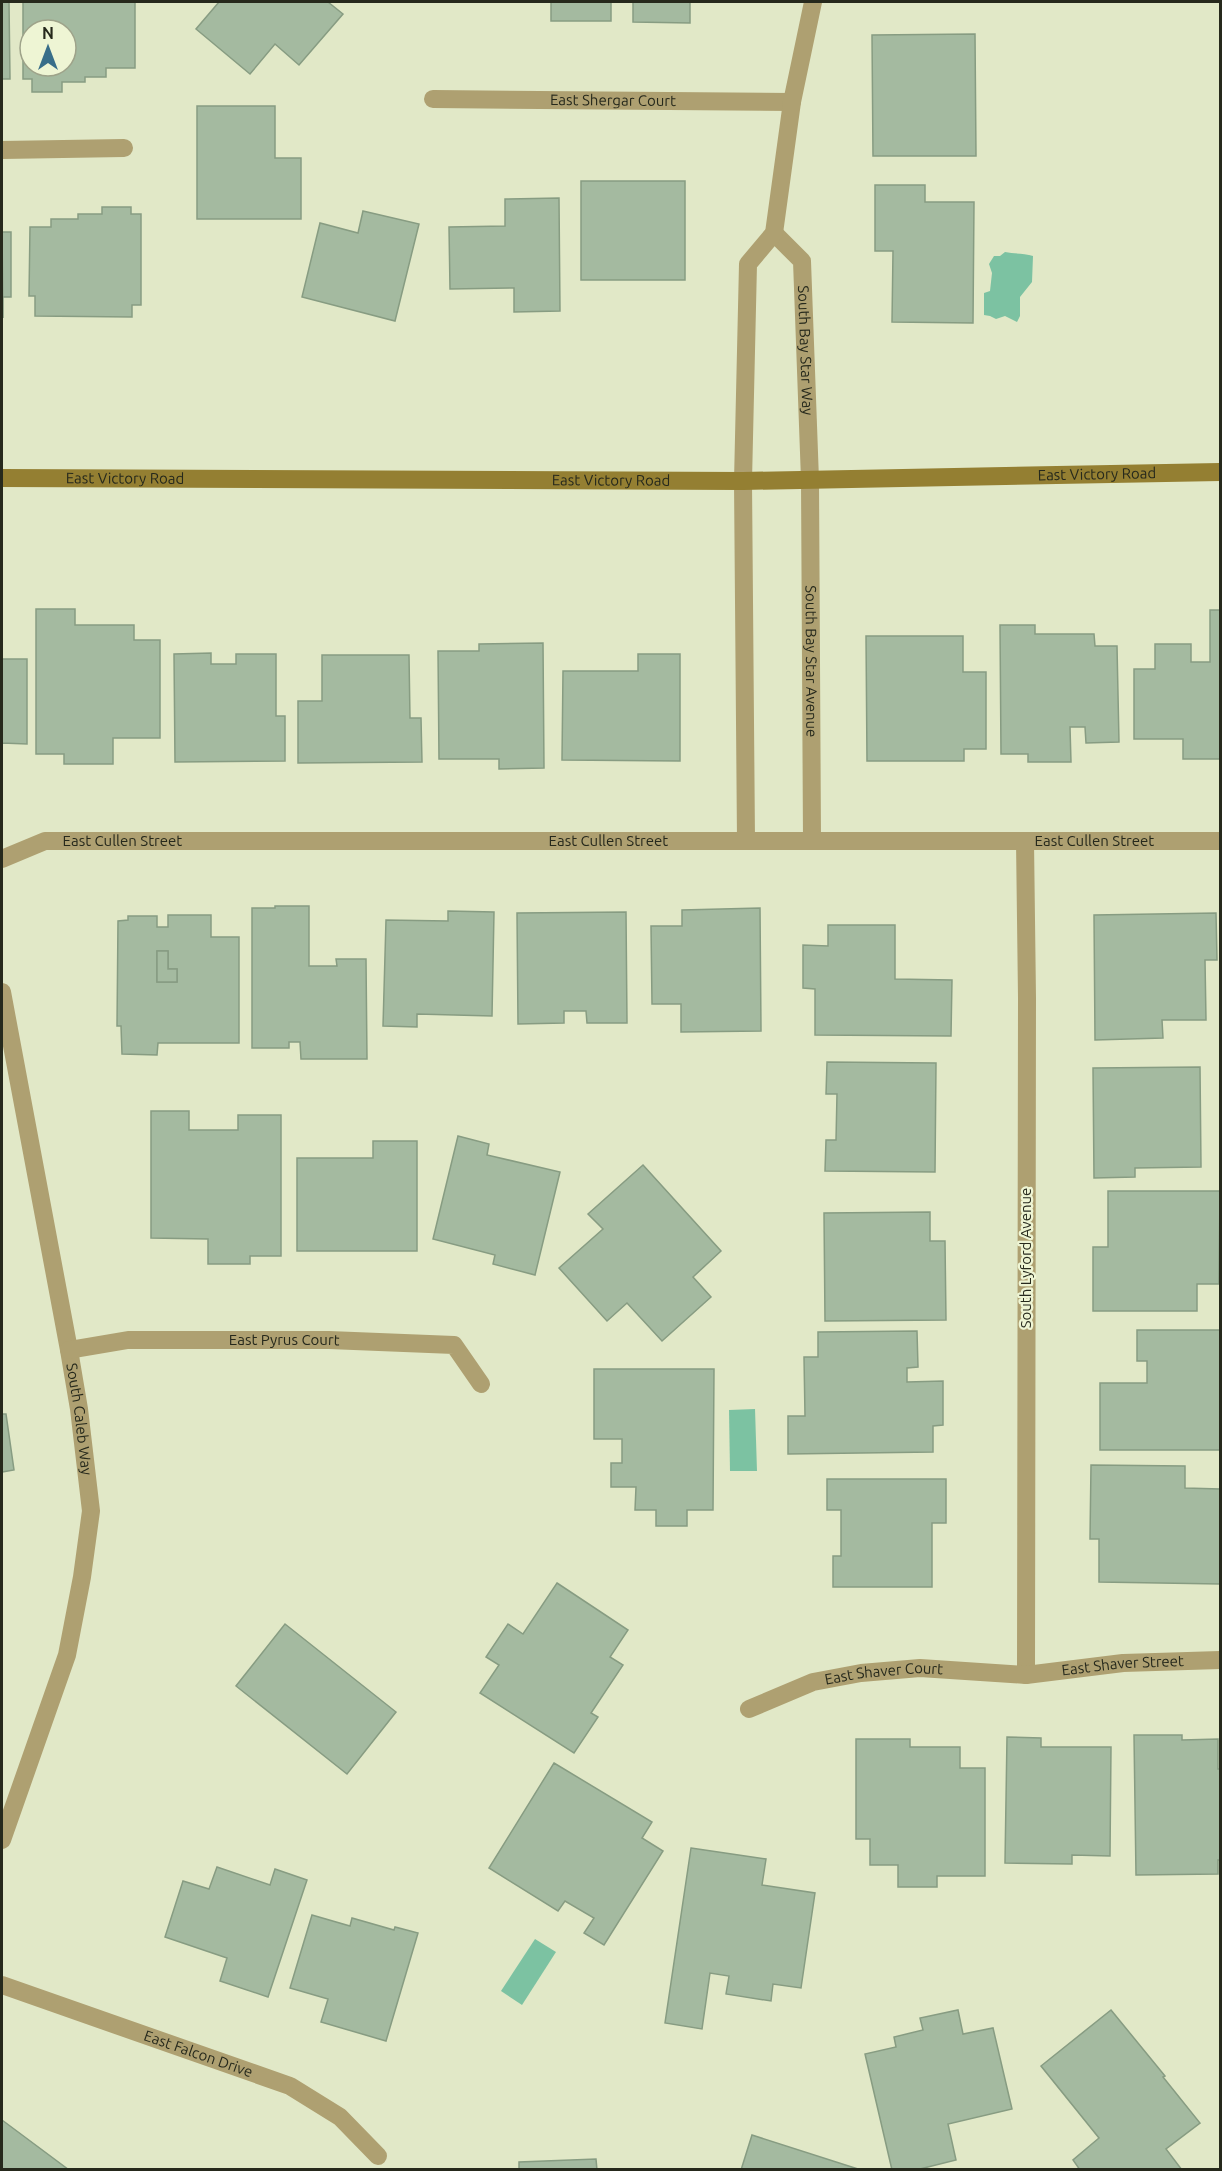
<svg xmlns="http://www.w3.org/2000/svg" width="1222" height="2171" viewBox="0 0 1222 2171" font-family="Ubuntu,sans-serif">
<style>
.water{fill:#7cc2a2}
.building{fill:#a4baa0;stroke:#879c82;stroke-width:1.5;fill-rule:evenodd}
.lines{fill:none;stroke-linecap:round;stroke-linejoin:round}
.street{stroke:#aea071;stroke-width:18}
.secondary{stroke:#947f32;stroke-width:18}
.labels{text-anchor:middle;stroke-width:4.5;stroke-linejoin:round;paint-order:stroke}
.street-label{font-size:15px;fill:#26291c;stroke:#eef5d4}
</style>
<rect width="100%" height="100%" fill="#e1e8c7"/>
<g class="water">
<path d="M1005 252C1014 254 1024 253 1033 256L1032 282 1020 297V316L1017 322 1005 316 996 319 990 316 984 315V293L990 291 992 273 989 264 994 256H1000Z"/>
<path d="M755 1409 757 1471H730L729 1410Z"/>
<path d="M535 1939 556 1952 522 2005 501 1991Z"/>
</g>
<g class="building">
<path d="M2 2H9L10 79H2Z"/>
<path d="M23 2H135V68H106V77H85V82H62V92H32V79H23ZM30 30H66V66H30Z"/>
<path d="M219 2H328L343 14 299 65 275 44 250 74 196 29Z"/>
<rect x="551" y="2" width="60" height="19"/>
<path d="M633 2H690V23L633 22Z"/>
<path d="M975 34 976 156H873L872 35Z"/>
<path d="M197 106H275V158H301V219H197Z"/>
<rect x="581" y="181" width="104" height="99"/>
<path d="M875 185H925V202H974L973 323 892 322 893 251H875Z"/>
<path d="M559 198 560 311 514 312V288L450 289 449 227 505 226V199Z"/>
<path d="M102 207H131V214H141V305H132V317L35 316V296H29L30 227H51V219H78V214H102Z"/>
<path d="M363 211 419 224 395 321 302 297 320 223 358 233Z"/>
<path d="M2 232H11V297H3V318Z"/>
<path d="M36 609H75V625H134V640H160V738H113V764H64V754H36Z"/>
<path d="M1210 610H1220V759H1183V739H1134V669H1155V644H1191V662H1210Z"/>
<path d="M1000 625H1035V634H1094L1095 646H1117L1119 742 1086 743 1085 727H1070L1071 762H1028V754H1001Z"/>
<path d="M866 636H963V672H986V749H964V761H867Z"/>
<path d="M543 643 544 768 499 769V759H439L438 651H479V644Z"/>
<path d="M211 653V664H236V654H276V716H285V761L175 762 174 654Z"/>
<path d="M638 654H680V761L562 760 563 671H638Z"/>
<path d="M322 655H409L410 718H421L422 762 298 763V701H322Z"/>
<path d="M2 659H27V744L2 743V755Z"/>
<path d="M275 906H309V966H337L336 959H366L367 1059H301L300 1042H289V1048H252V908H275Z"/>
<path d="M760 908 761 1031 681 1032V1004H652L651 926H682V910Z"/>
<path d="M448 911 494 912 492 1016 417 1014V1027L383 1026 386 920 448 921Z"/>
<path d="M626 912 627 1023H587L586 1011H564V1023L518 1024 517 913Z"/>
<path d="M1216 913 1217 960H1205L1206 1020H1162L1163 1038 1095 1040 1094 915Z"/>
<path d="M168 915H211V937H239V1043H158L157 1055 122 1054 121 1026H117L118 921 128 920V916H157V927H168ZM157 951H168V969H177V982H157Z"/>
<path d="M828 925H895V979L952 980 951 1036 815 1035V989L803 988V945L828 946Z"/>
<path d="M157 951H168V969H177V982H157Z"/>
<path d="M827 1062 936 1063 935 1172 825 1171 826 1140H836L837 1094H826Z"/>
<path d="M1200 1067 1201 1167 1135 1168V1177L1094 1178 1093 1068Z"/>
<path d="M151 1111H189V1130H238V1115H281V1256H250V1264H208V1239L151 1238Z"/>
<path d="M458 1136 489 1144 487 1155 560 1172 535 1275 493 1264 495 1255 433 1239Z"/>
<path d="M373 1141H417V1251H297V1158H373Z"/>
<path d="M643 1165 721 1251 693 1277 711 1297 662 1341 627 1303 607 1321 559 1268 603 1229 588 1214Z"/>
<path d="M1108 1191H1220L1219 1284H1197V1311H1093V1247H1108Z"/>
<path d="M930 1212V1241H945L946 1320 825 1321 824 1213Z"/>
<path d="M1137 1330H1220V1450H1100V1383H1147V1361H1137Z"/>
<path d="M917 1331 918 1367 907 1368V1382L943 1381V1425L933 1426V1452L788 1454V1416H805L804 1357H818V1332Z"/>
<path d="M594 1369H714L713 1510H687V1526H656V1510H635L636 1487H611V1463H622V1439H594Z"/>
<path d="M2 1414H6L14 1470 2 1472Z"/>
<path d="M1091 1465 1185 1466V1488L1220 1489V1584L1099 1582V1539H1090Z"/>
<path d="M827 1479H946V1523H932V1587H833V1556H841V1510H827Z"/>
<path d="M557 1583 628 1630 610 1657 623 1665 591 1713 598 1717 574 1753 480 1693 499 1665 486 1657 508 1624 523 1634Z"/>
<path d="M285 1624 396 1712 347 1774 236 1686Z"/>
<path d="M1134 1735H1182V1740L1218 1739V1769H1220V1860H1218V1874L1136 1875Z"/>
<path d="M1007 1737 1041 1738V1747H1111L1110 1856 1072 1855V1864L1005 1863Z"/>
<path d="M856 1739H910V1747H960V1768H985V1876H937V1887H898V1865H870V1839H856Z"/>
<path d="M554 1763 652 1822 642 1838 663 1851 604 1945 584 1933 594 1918 565 1901 558 1911 489 1868Z"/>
<path d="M691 1848 766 1859 762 1885 815 1893 801 1988 773 1984 771 2001 726 1994 729 1976 710 1973 702 2029 665 2023Z"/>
<path d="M217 1867 270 1885 275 1869 307 1880 268 1997 220 1981 227 1958 165 1937 183 1881 209 1889Z"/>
<path d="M312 1915 350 1926 352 1918 394 1930 395 1927 418 1933 386 2041 321 2022 328 1999 290 1988Z"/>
<path d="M958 2010 963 2034 993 2028 1012 2109 948 2124 956 2160 916 2170H892L865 2054 896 2047 894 2037 923 2030 920 2018Z"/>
<path d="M1111 2010 1165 2076 1163 2077 1200 2123 1166 2149 1182 2170H1080L1073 2160 1099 2138 1041 2066Z"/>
<path d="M2 2120 69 2170H2Z"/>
<path d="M752 2135 858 2169 741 2170Z"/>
<path d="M596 2159 597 2170H519V2162Z"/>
</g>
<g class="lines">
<g class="street">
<path id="s1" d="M433 99 792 102"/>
<path d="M2 150 124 148"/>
<path id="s2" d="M774 233 802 261 810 480 812 841"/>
<path d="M746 841 743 481 748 264 774 233 792 102 813 2"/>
<path d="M1025 841 1027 998 1026 1675"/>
<path id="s3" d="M2 859 45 841H1220"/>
<path id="s4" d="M2 992 69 1350 79 1409 91 1511 82 1577 67 1655 2 1840"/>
<path id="s5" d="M69 1350 128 1340H329L454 1345 481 1384"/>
<path id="s6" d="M749 1709 813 1682 861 1673 920 1668 1026 1675 1123 1663 1220 1660"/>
<path id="s7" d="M2 1985 290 2086 340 2117 378 2156"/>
</g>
<path class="secondary" id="s8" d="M2 478 743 481 1220 472"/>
</g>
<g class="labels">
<g class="street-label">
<text dy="5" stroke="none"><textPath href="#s1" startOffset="180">East Shergar Court</textPath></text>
<text dy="5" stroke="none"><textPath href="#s2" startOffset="129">South Bay Star Way</textPath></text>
<text dy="5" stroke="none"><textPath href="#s8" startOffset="1095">East Victory Road</textPath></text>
<text dy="5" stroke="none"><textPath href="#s8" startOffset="123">East Victory Road</textPath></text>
<text dy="5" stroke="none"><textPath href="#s8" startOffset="609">East Victory Road</textPath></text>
<text dy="5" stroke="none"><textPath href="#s2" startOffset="440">South Bay Star Avenue</textPath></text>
<text dy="5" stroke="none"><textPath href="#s3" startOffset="124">East Cullen Street</textPath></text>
<text dy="5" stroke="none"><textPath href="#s3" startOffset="610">East Cullen Street</textPath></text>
<text dy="5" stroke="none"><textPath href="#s3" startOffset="1096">East Cullen Street</textPath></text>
<text transform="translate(1026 1258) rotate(-90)" y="5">South Lyford Avenue</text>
<text dy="5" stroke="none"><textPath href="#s5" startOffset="216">East Pyrus Court</textPath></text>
<text dy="5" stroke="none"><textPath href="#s4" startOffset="434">South Caleb Way</textPath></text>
<text dy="5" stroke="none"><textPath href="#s6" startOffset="381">East Shaver Street</textPath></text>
<text dy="5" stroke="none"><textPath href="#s6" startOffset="141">East Shaver Court</textPath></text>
<text dy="5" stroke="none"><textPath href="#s7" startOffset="208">East Falcon Drive</textPath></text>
</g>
</g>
<rect width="1222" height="2171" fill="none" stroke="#26291c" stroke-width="6"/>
<g transform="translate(48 48)"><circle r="28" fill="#eef5d4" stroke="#9ea38a" stroke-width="1.5"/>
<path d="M0-4.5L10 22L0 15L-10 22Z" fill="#386e89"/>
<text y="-9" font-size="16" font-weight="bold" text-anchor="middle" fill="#26291c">N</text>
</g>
</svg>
